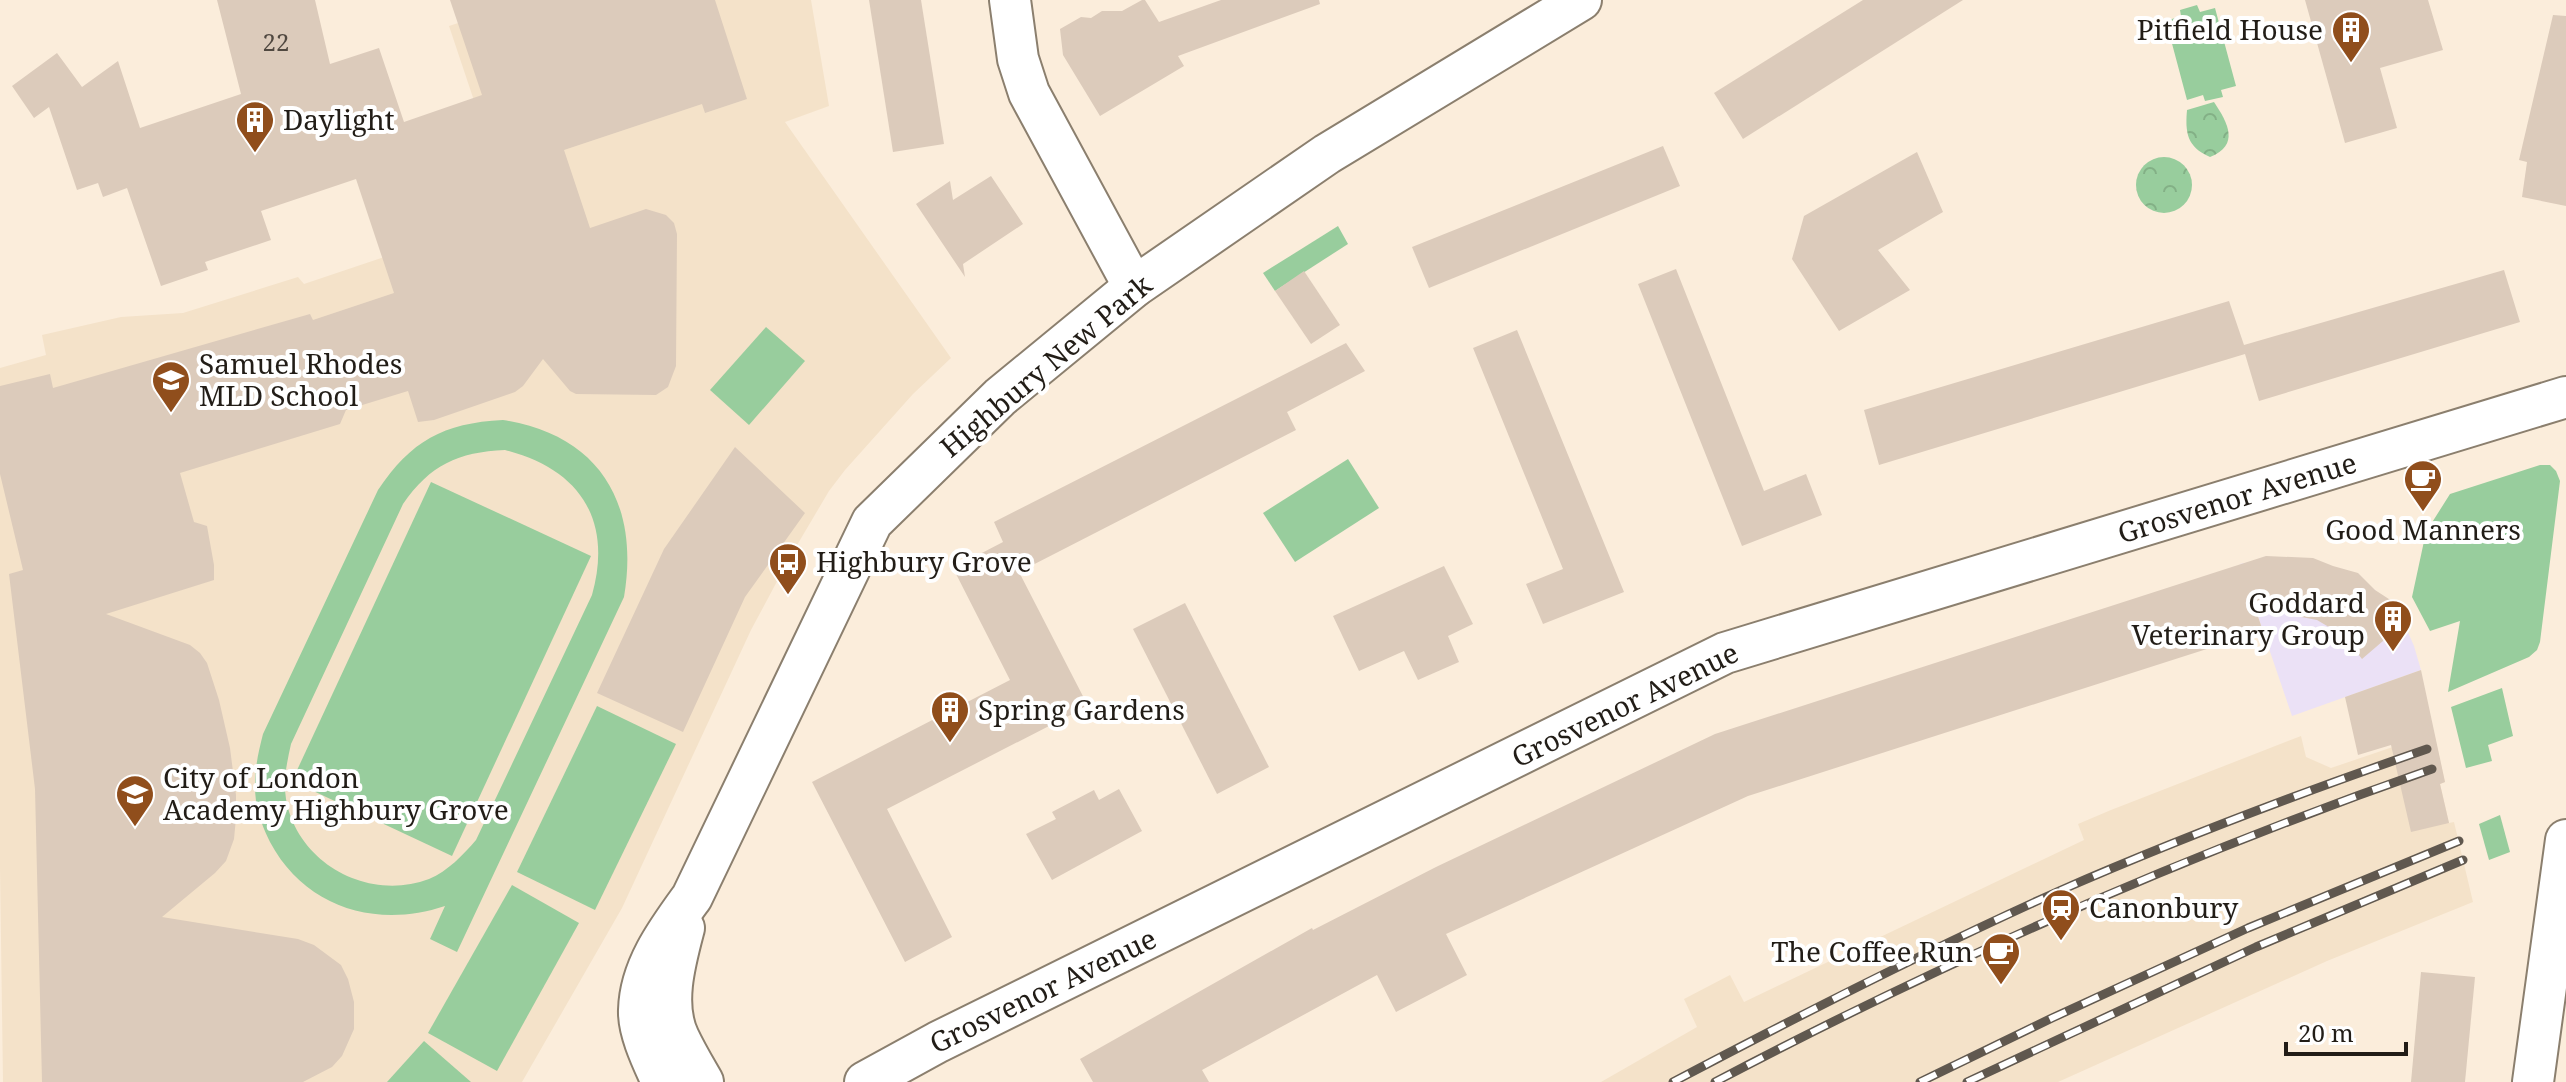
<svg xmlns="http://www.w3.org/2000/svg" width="2566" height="1082" viewBox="0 0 2566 1082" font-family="'Noto Serif',serif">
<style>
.commercial{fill:#ebe1f6}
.built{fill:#f4e2c9}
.green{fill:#98cd9d;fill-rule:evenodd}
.park{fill:url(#park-crowns)}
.building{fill:#dccbbb}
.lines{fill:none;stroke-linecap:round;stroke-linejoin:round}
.minor-casing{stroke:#8b7f6e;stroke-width:44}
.minor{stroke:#fff;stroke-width:40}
.rail-casing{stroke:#60584f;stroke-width:9}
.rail{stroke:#fff;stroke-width:6;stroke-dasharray:18;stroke-linecap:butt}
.labels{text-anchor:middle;stroke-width:8;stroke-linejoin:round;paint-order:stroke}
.number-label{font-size:24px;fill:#504840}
.poi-label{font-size:28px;fill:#221d17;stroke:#fff;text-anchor:start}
.street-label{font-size:28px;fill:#221d17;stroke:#fff}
</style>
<defs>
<pattern id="park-crowns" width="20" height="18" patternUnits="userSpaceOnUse" patternTransform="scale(2)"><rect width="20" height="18" fill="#98cd9d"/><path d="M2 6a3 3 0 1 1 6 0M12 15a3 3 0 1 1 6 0" fill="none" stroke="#83b086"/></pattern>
</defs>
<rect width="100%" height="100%" fill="#fbeddb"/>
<path class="commercial" d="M2264 559 2356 577 2375 590 2404 623 2414 646 2421 670 2292 716 2240 564Z"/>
<g class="built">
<path d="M528 0H811L829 106 785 122 951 358 913 394 845 470 829 491 790 557 751 630 622 908 522 1082H3L0 867V368L46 355 42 335 121 317 183 313 298 277 304 284 512 214 449 26Z"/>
<path d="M2434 733 2445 782 2440 784 2449 823 2454 822 2473 902 2327 961 2058 1082H1601L1697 1027 1684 999 1730 975 1744 1002 2084 840 2078 824 2111 810 2301 736 2306 757 2331 768Z"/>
</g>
<g class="green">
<path d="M2197 5 2200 12 2215 8 2236 86 2221 90 2223 97 2205 101 2203 95 2187 100 2166 21 2181 16 2180 10Z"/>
<path d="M1338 226 1348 244 1275 291 1263 273Z"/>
<path d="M766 327 805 361 749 425 710 390Z"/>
<path d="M503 420C599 435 640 503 624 597L457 952 430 939 445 906C377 929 305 908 270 842 264 830 258 815 256 801 253 778 257 757 263 734L378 490C411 441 443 423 503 420ZM505 450C580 469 613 520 592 595L476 840C463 855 448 871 429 879 368 902 297 863 286 799 283 780 287 762 291 744L403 504C430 465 458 452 505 450Z"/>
<path d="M1348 459 1379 508 1295 562 1263 513Z"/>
<path d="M2540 465H2550L2556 471 2560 481 2540 642 2537 650 2529 657 2448 692 2460 621 2430 631 2412 597 2426 532 2450 494Z"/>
<path d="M431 482 591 556 452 856 292 781Z"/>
<path d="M2502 688 2513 736 2488 745 2492 761 2466 768 2451 707Z"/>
<path d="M597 706 676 744 595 910 517 872Z"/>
<path d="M2500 815 2510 852 2489 860 2479 824Z"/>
<path d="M512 885 579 923 497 1071 428 1033Z"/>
<path d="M424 1041 471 1082H387Z"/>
</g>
<g class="park">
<path d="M2214 102C2228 123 2240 145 2210 157 2187 147 2185 133 2187 110Z"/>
<circle cx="2164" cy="185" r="28"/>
</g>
<g class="building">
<path d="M217 0H315L330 64 379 48 404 122 482 95 450 0H715L747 99 705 113 702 104 564 150 590 228 646 209 666 215 674 223 677 234 676 366 668 387 656 395 576 394 570 391 543 359 523 386 515 392 434 420 418 422 408 391 346 410 340 424 180 473 194 522 207 526 214 565V580L106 614 190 645 200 653 207 663 219 700 230 748 236 795V818L234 839 226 861 215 873 162 917 298 939 314 945 341 965 348 979 354 1002V1029L342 1056 332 1067 303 1082H42L35 789 9 574 23 570 0 474V386L50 374 53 388 310 314 313 320 394 293 356 179 261 211 271 240 205 262 208 270 161 286 127 188 103 197 98 183 77 190 49 107 34 118 12 86 57 53 82 87 118 61 140 128 241 94Z"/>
<path d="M869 0H921L944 144 893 152Z"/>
<path d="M1142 0H1145L1159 22 1221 0H1319L1320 4 1178 56 1184 66 1100 116 1063 55 1060 29 1081 17 1091 18 1102 11H1122Z"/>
<path d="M1863 0H1963L1743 139 1714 93Z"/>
<path d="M2305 0H2428L2443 50 2380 68 2397 128 2345 143Z"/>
<path d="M2553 15 2566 16V206L2522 197 2527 162 2519 160Z"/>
<path d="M1663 146 1680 186 1429 288 1412 247Z"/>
<path d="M1917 152 1943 212 1878 250 1910 290 1839 331 1792 259 1804 216Z"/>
<path d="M991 176 1023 224 963 264 965 277 916 204 950 181 953 200Z"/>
<path d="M1676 269 1764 491 1806 474 1822 515 1742 546 1638 284Z"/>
<path d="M2504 270 2520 322 2259 401 2245 354 1879 465 1864 410 2229 301 2244 345Z"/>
<path d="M1304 271 1340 325 1311 344 1275 291Z"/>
<path d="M1517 330 1624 592 1543 624 1526 584 1563 569 1473 348Z"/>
<path d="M1346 343 1365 371 1287 412 1296 430 1019 572 1088 706 887 809 952 937 905 962 812 782 1010 680 953 568 1003 542 994 522Z"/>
<path d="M735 447 805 513 745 597 683 732 597 693 664 549Z"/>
<path d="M2266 556 2313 558 2333 566 2358 573 2375 590 2395 603 2404 623 2362 659 2344 636 2317 620 2255 608 2263 631 1748 796 1446 934 1467 975 1396 1012 1377 975 1202 1070 1209 1082H1093L1080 1059 1312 928 1313 930 1436 867 1715 734Z"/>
<path d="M1444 566 1473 624 1448 636 1459 662 1418 680 1404 651 1359 671 1333 616Z"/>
<path d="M1185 603 1269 767 1217 794 1133 629Z"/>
<path d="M2421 670 2445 782 2440 784 2449 823 2411 832 2391 745 2358 755 2345 697Z"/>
<path d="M1119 789 1142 831 1052 880 1026 834 1056 819 1052 812 1094 790 1099 800Z"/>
<path d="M2421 972 2475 977 2465 1082H2411Z"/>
</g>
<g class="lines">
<g class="minor-casing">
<g id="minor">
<path d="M1010 0 1018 59 1029 93 1134 287"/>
<path d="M684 928C675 962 663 1005 679 1038 686 1053 695 1068 703 1082"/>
<path d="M662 1082C653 1062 638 1032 639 1010 640 967 668 930 692 897L872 522 1000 397 1134 287 1327 154 1581 0"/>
<path d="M865 1082 938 1042 1725 653 2566 397"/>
<path d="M2533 1082 2566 840"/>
</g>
</g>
<use href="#minor" class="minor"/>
<g class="rail-casing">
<g id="rail">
<path d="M1673 1082C1800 1015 1928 950 2059 891 2180 838 2303 792 2427 749"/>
<path d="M1715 1082C1949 959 2183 856 2432 769"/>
<path d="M1920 1082 2052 1018 2248 928 2459 841"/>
<path d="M1967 1082 2256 947 2463 860"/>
</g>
</g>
<use href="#rail" class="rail"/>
</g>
<defs>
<g id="building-pin" transform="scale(2)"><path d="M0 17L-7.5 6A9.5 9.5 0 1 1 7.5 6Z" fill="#904e1c" stroke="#fff"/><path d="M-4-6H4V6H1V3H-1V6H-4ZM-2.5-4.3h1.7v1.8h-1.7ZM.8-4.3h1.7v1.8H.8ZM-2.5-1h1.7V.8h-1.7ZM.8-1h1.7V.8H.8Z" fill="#fff"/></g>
<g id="school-pin" transform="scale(2)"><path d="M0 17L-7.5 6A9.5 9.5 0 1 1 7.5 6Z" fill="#904e1c" stroke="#fff"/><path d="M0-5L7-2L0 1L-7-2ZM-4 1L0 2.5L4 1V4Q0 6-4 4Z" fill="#fff"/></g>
<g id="cafe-pin" transform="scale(2)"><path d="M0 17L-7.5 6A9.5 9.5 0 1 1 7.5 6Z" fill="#904e1c" stroke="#fff"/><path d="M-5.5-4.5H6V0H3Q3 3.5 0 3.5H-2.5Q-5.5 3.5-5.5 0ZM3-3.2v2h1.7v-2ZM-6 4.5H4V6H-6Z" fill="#fff"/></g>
<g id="bus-pin" transform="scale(2)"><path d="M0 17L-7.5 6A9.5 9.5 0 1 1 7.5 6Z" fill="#904e1c" stroke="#fff"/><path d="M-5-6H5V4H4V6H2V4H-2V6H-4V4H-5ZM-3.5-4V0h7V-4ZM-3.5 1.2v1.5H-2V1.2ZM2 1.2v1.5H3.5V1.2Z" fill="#fff"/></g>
<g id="station-pin" transform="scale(2)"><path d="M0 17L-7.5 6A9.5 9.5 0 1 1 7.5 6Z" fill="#904e1c" stroke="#fff"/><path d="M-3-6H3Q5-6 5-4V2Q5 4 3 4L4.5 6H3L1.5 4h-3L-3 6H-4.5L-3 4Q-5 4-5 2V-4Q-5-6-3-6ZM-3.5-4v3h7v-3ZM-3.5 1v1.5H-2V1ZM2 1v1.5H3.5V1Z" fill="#fff"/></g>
</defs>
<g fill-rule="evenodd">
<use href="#building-pin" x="2351" y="30"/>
<use href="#building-pin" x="255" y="120"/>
<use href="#school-pin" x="171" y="380"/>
<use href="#cafe-pin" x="2423" y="479"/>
<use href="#bus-pin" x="788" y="562"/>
<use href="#building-pin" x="2393" y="619"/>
<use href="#building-pin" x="950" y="710"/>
<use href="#school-pin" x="135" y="794"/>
<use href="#station-pin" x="2061" y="908"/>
<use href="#cafe-pin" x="2001" y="952"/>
</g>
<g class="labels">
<g class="number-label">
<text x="276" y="51">22</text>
</g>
<g class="poi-label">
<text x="2323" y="40" text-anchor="end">Pitfield House</text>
<text x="283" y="130">Daylight</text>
<text x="199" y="374">Samuel Rhodes<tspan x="199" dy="32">MLD School</tspan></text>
<text x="2423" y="540" text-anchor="middle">Good Manners</text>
<text x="816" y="572">Highbury Grove</text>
<text x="2365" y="613" text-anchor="end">Goddard<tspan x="2365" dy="32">Veterinary Group</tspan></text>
<text x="978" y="720">Spring Gardens</text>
<text x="163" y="788">City of London<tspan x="163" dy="32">Academy Highbury Grove</tspan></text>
<text x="2089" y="918">Canonbury</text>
<text x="1973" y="962" text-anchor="end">The Coffee Run</text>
</g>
<g class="street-label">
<text transform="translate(1046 366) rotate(-40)" y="10">Highbury New Park</text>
<text transform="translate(2237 498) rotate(-17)" y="10">Grosvenor Avenue</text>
<text transform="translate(1625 705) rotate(-26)" y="10">Grosvenor Avenue</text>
<text transform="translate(1043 991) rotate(-26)" y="10">Grosvenor Avenue</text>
</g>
</g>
<path d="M2286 1042v12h120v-12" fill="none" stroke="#221d17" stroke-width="4"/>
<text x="2298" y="1042" font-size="24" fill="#221d17" stroke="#ffffff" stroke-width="6" paint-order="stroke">20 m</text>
</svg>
